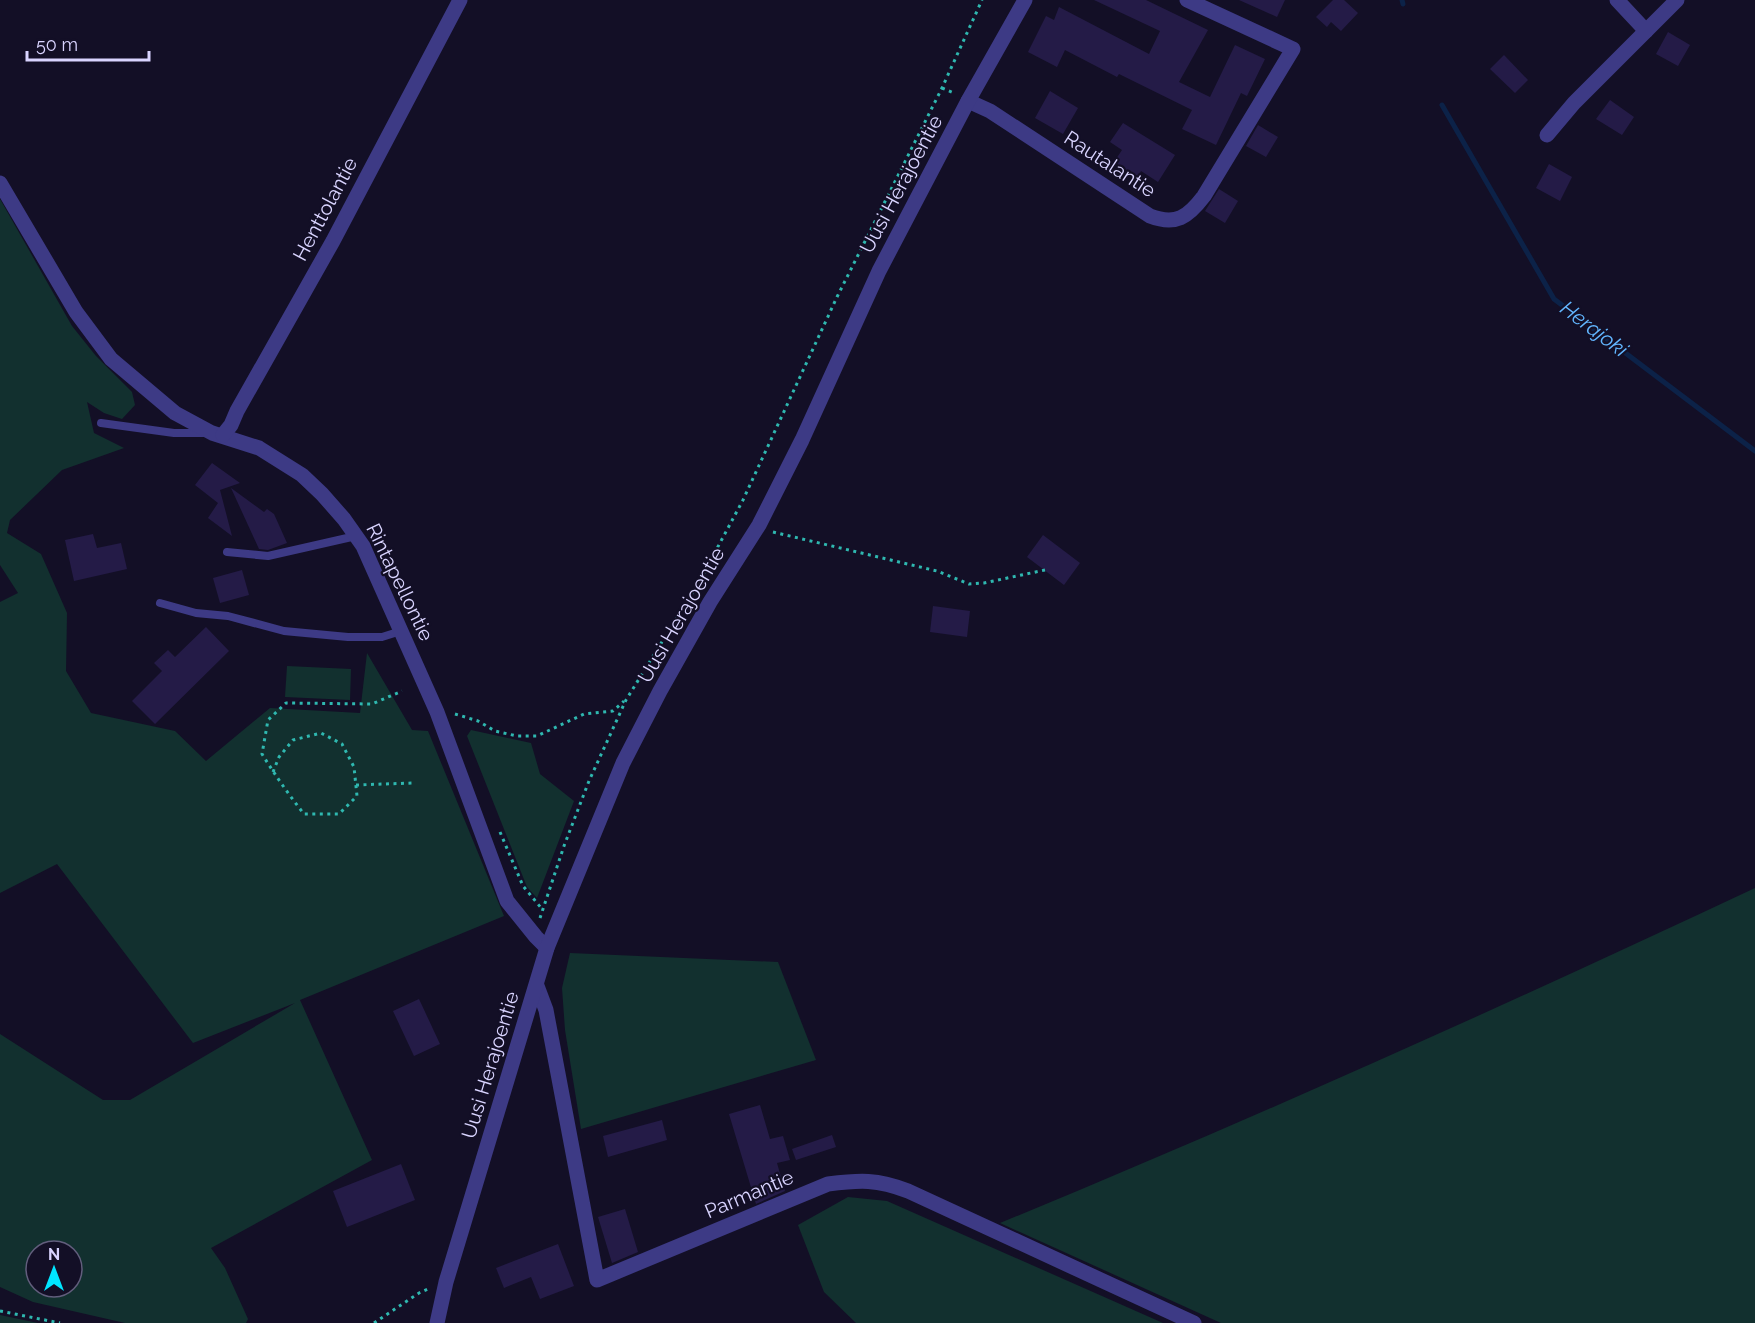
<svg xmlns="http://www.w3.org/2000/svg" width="1755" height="1323" viewBox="0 0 1755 1323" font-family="Raleway,sans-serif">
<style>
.green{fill:#12302f;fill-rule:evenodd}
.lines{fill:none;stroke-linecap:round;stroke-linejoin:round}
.stream{stroke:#0c2248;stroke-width:5}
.building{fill:#241b47}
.path{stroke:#2fb8b0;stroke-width:3;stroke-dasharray:3 4.5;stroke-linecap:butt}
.service{stroke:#3d3a85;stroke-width:8}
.minor{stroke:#3d3a85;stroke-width:15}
.labels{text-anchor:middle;stroke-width:4.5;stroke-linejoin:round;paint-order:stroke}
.street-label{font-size:20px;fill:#d9d4ff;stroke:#130f26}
.water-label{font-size:21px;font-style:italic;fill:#62b6ff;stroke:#130f26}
</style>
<rect width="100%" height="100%" fill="#130f26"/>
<g class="green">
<path d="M0 199 72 326 96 356 132 392 135 405 122 419 104 413 87 402 94 433 124 448 62 470 10 520 7 533 41 554 67 613 66 671 91 713 175 731 206 761 270 708 360 713 367 653 412 730 428 731 504 916 300 1000 372 1160 211 1248 225 1268 248 1319 246 1323H125L33 1302 0 1287V1034L103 1100H130L295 1003 193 1043 57 864 0 893V602L18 593 0 565ZM36 1251H72V1287H36Z"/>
<path d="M287 666 351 669 350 700 285 697Z"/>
<path d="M471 730 531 743 540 774 574 801 537 898 527 887 467 736Z"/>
<path d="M1755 888V1323H1221L1000 1223C1255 1118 1506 1005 1755 888Z"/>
<path d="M570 953 778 962 816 1060 581 1129 565 1030 562 988Z"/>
<path d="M848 1197 887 1201 1163 1323H856L824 1292 798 1225Z"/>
<path d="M0 1315 38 1323H0Z"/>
</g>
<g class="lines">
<g class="stream">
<path d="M1402 0 1403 4"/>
<path d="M1442 105 1554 299 1755 451"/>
</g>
</g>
<g class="building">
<path d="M1094 0H1146L1208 30 1179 82 1210 97 1235 45 1265 59 1247 96 1241 93 1216 145 1182 129 1192 110 1119 74 1117 77 1065 50 1057 67 1028 52 1046 16 1054 20 1059 7 1149 54 1160 31Z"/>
<path d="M1239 0H1285L1277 17Z"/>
<path d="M1333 0H1344L1358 13 1341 31 1331 22 1327 27 1316 17Z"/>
<path d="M1668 32 1690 45 1678 66 1656 54Z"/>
<path d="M1504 55 1528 80 1515 93 1490 69Z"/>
<path d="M1050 91 1078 108 1063 134 1035 118Z"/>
<path d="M1610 100 1634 117 1622 135 1596 119Z"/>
<path d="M1123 123 1175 155 1158 182 1141 171 1138 177 1114 162 1122 150 1110 142Z"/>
<path d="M1258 125 1278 137 1266 157 1246 146Z"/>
<path d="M1549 164 1572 177 1560 201 1536 188Z"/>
<path d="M1219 189 1238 201 1225 223 1205 211Z"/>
<path d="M212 463 240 483 220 490 232 536 208 518 218 503 195 485Z"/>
<path d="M231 488 264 512 267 509 274 514 287 543 268 550 259 549Z"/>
<path d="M93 534 97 548 121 543 127 569 74 581 65 540Z"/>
<path d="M1043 535 1080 563 1064 585 1027 557Z"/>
<path d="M242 570 249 595 220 603 213 578Z"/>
<path d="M933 606 970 611 967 637 930 632Z"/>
<path d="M206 627 229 651 155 724 132 701 162 671 154 663 168 650 175 657Z"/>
<path d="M419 999 440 1044 414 1056 393 1011Z"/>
<path d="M760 1105 770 1139 783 1136 790 1160 777 1163 785 1191 756 1204 729 1114Z"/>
<path d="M662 1120 667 1140 608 1157 603 1136Z"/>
<path d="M832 1135 836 1147 796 1160 792 1149Z"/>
<path d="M401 1164 415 1200 347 1227 333 1191Z"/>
<path d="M625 1209 638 1252 612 1263 598 1217Z"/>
<path d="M558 1244 574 1286 540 1299 531 1277 504 1288 496 1268Z"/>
</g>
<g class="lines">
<g class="path">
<path d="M942 88 954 93"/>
<path d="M773 532 937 571 969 584 984 583 1045 570"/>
<path d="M455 714 478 721 495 731 517 736H537L584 714 613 711 624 701"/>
<path d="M273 772 279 757 293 740 321 733 342 744 354 767 357 796 339 814H304C289 795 275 775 262 754L268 720 286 703 372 704 402 691"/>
<path d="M356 785 412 783"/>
<path d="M500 832 523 886 542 909"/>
<path d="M540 918 564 846 589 781 626 700 699 582 743 500 837 297 942 88 982 0"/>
<path d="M0 1311 60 1323"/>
<path d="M374 1323 419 1293 430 1288"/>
</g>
<g class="service">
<path d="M101 423 174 433H206"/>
<path d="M227 552 268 556 356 536"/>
<path d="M160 603 196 613 228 616 284 631 348 637H382L401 631"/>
</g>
<g class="minor">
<path d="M1617 0 1646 31"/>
<path d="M968 101 990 111 1150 216C1176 226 1188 217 1204 196L1293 49 1187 0"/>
<path d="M1547 135 1574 103 1677 0"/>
<path d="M0 183 76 312 111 359 175 413 212 433 259 448 302 475 322 494 344 519 363 546 437 712 507 901 536 937 547 948"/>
<path d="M223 435 231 425 237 411 333 241 460 0"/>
<path d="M537 986 546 1010 597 1280 828 1184C860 1180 877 1179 908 1191L1194 1323"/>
<path d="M437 1323 446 1282 547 948 623 763 660 691 710 602 759 525 802 440 879 271 968 101 1025 0"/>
</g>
</g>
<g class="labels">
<g class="street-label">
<text transform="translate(1110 164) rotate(33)" y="7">Rautalantie</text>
<text transform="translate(901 184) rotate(-62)" y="7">Uusi Herajoentie</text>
<text transform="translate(325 209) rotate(-62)" y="7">Henttolantie</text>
<text transform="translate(400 582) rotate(64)" y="7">Rintapellontie</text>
<text transform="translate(681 615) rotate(-60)" y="7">Uusi Herajoentie</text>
<text transform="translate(490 1065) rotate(-73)" y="7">Uusi Herajoentie</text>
<text transform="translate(749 1194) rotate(-23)" y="7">Parmantie</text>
</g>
<g class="water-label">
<text transform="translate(1594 329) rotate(37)" y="7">Herajoki</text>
</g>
</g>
<g transform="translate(54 1269)"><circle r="28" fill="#130f26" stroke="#625e7d" stroke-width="1.5"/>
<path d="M0-4.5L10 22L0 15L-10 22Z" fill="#00e5ff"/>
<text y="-9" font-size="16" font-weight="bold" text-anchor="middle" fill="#d9d4ff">N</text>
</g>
<path d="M27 51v9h122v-9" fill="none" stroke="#d9d4ff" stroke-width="3"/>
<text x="36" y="51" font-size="18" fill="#d9d4ff" stroke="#130f26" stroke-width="4.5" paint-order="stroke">50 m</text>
</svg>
